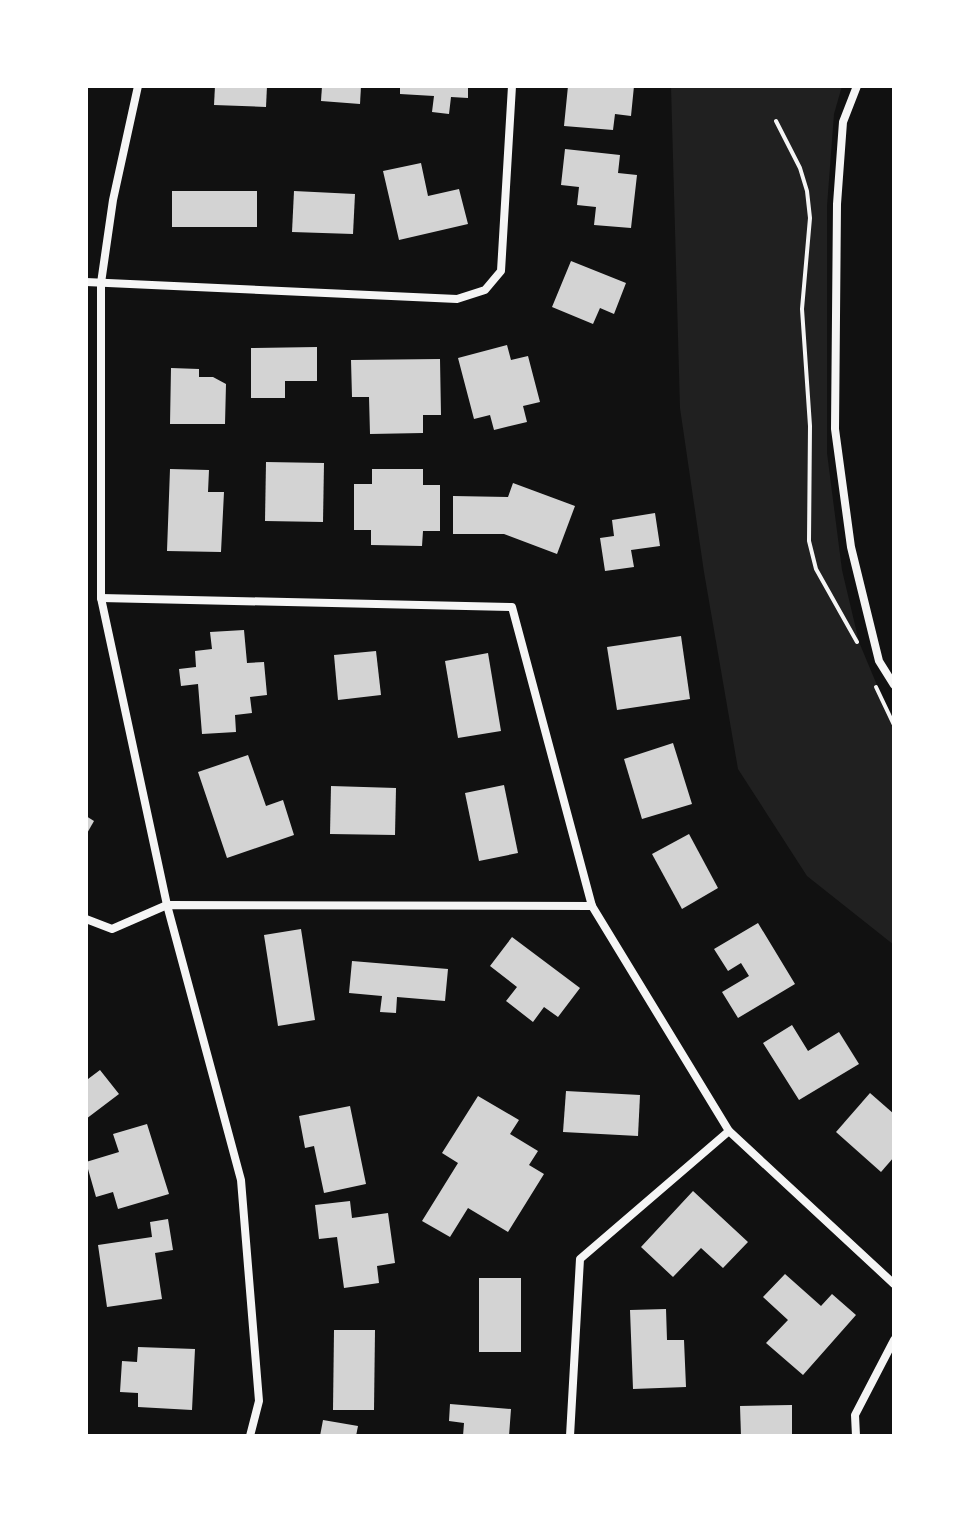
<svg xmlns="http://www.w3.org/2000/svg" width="980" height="1522" viewBox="0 0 980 1522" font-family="'Source Sans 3',sans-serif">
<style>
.green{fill:#202020}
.building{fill:#d3d3d3}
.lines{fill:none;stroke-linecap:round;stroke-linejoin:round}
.path{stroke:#f5f5f5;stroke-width:4}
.minor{stroke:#f5f5f5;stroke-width:8}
</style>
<rect width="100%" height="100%" fill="#111"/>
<path class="green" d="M671 86H842L834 114 827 206V453L842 570 859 642 884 702 894 717V945L807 876 738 769 704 572 680 408Z"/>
<g class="building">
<path d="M215 86H267L266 107 214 105Z"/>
<path d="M322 86H361L360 104 321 101Z"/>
<path d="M400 86H468V98L451 97 449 114 432 112 434 96 400 94Z"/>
<path d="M568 86H634L631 116 615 114 613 130 564 126Z"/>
<path d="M565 149 620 155 618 173 637 175 631 228 594 225 596 207 577 205 579 187 561 185Z"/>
<path d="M421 163 428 196 459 189 468 224 399 240 383 171Z"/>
<rect x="172" y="191" width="85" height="36"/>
<path d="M294 191 355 194 353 234 292 232Z"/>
<path d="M571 261 626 283 614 314 600 308 593 324 552 307Z"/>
<path d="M507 345 511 360 528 356 540 402 523 406 527 422 494 430 490 415 474 419 458 358Z"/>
<path d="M317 347V381H285V398H251V348Z"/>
<path d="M440 359 441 415H423V433L370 434 369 397H352L351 360Z"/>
<path d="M171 368 199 369V377H213L226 384 225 424H170Z"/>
<path d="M266 462 324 463 323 522 265 521Z"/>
<path d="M170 469 209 470 208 492H224L221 552 167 551Z"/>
<path d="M372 469H423V485H440V531H423L422 546 371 545V530H354V484H372Z"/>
<path d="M513 483 575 506 557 554 504 534H453V496L508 497Z"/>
<path d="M655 513 660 546 631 550 634 567 605 571 600 538 614 536 612 520Z"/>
<path d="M244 630 247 663 264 662 267 695 250 697 252 713 235 715 236 732 202 734 198 684 181 686 179 669 196 667 195 651 212 649 210 632Z"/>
<path d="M681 636 690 699 617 710 607 647Z"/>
<path d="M376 651 381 695 338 700 334 655Z"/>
<path d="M488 653 501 731 458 738 445 661Z"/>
<path d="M673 743 692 804 642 819 624 759Z"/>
<path d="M248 755 266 806 283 800 294 835 227 858 198 772Z"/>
<path d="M504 785 518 853 479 861 465 793Z"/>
<path d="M331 786 396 788 395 835 330 834Z"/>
<path d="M86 816 94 821 86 835Z"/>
<path d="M689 834 718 888 682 909 652 854Z"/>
<path d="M758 923 795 984 738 1018 722 992 749 976 741 963 728 971 714 949Z"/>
<path d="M301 929 315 1020 278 1026 264 935Z"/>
<path d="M512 937 580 988 558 1017 544 1007 533 1022 506 1001 517 987 490 966Z"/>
<path d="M352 961 448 969 445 1001 397 997 396 1013 380 1012 382 996 349 993Z"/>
<path d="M792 1025 808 1051 839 1032 859 1064 799 1100 763 1043Z"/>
<path d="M100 1070 119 1094 86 1119V1077L88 1079Z"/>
<path d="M566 1091 640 1095 638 1136 563 1132Z"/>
<path d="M870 1093 894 1114V1157L881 1172 836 1132Z"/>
<path d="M478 1096 519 1120 510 1134 538 1151 529 1165 544 1174 508 1232 468 1208 450 1237 422 1221 458 1163 442 1153Z"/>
<path d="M350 1106 366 1184 324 1193 314 1146 305 1148 299 1116Z"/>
<path d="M147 1124 169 1194 118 1209 113 1192 96 1197 86 1162 119 1152 113 1134Z"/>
<path d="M693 1191 748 1242 723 1268 701 1248 673 1277 641 1247Z"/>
<path d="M350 1201 352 1218 388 1213 395 1263 377 1266 379 1283 344 1288 337 1237 319 1239 315 1205Z"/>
<path d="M168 1219 173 1250 155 1253 162 1299 107 1307 98 1245 152 1237 150 1222Z"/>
<path d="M785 1274 821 1306 832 1294 856 1315 803 1375 766 1343 788 1320 763 1297Z"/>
<rect x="479" y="1278" width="42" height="74"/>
<path d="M666 1309 667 1340H684L686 1387 633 1389 630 1310Z"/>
<path d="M334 1330H375L374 1410H333Z"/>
<path d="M138 1347 195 1349 192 1410 138 1407V1393L120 1392 122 1361 137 1362Z"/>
<path d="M450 1404 511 1409 509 1436H463L464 1423 449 1421Z"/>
<path d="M792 1405V1436H741L740 1406Z"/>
<path d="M323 1420 358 1426 356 1436H320Z"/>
</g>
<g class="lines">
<g class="path">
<path d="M776 121 800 168 807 191 810 218 802 309 810 426 809 541 816 569 857 642"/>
<path d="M876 687 894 725"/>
</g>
<g class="minor">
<path d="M138 86 113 200 101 283V598L167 905 241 1180 259 1401 250 1436"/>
<path d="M857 86 843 122 837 204 835 429 851 547 879 661 894 685"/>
<path d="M86 282 457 299 485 290 501 271 512 86"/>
<path d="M101 598 512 607 592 906 729 1131 894 1284"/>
<path d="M86 919 112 929 167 905 592 906"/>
<path d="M570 1436 580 1259 729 1131"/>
<path d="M856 1436 855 1415 894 1340"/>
</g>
</g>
<rect width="980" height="1522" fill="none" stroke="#ffffff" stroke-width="176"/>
</svg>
